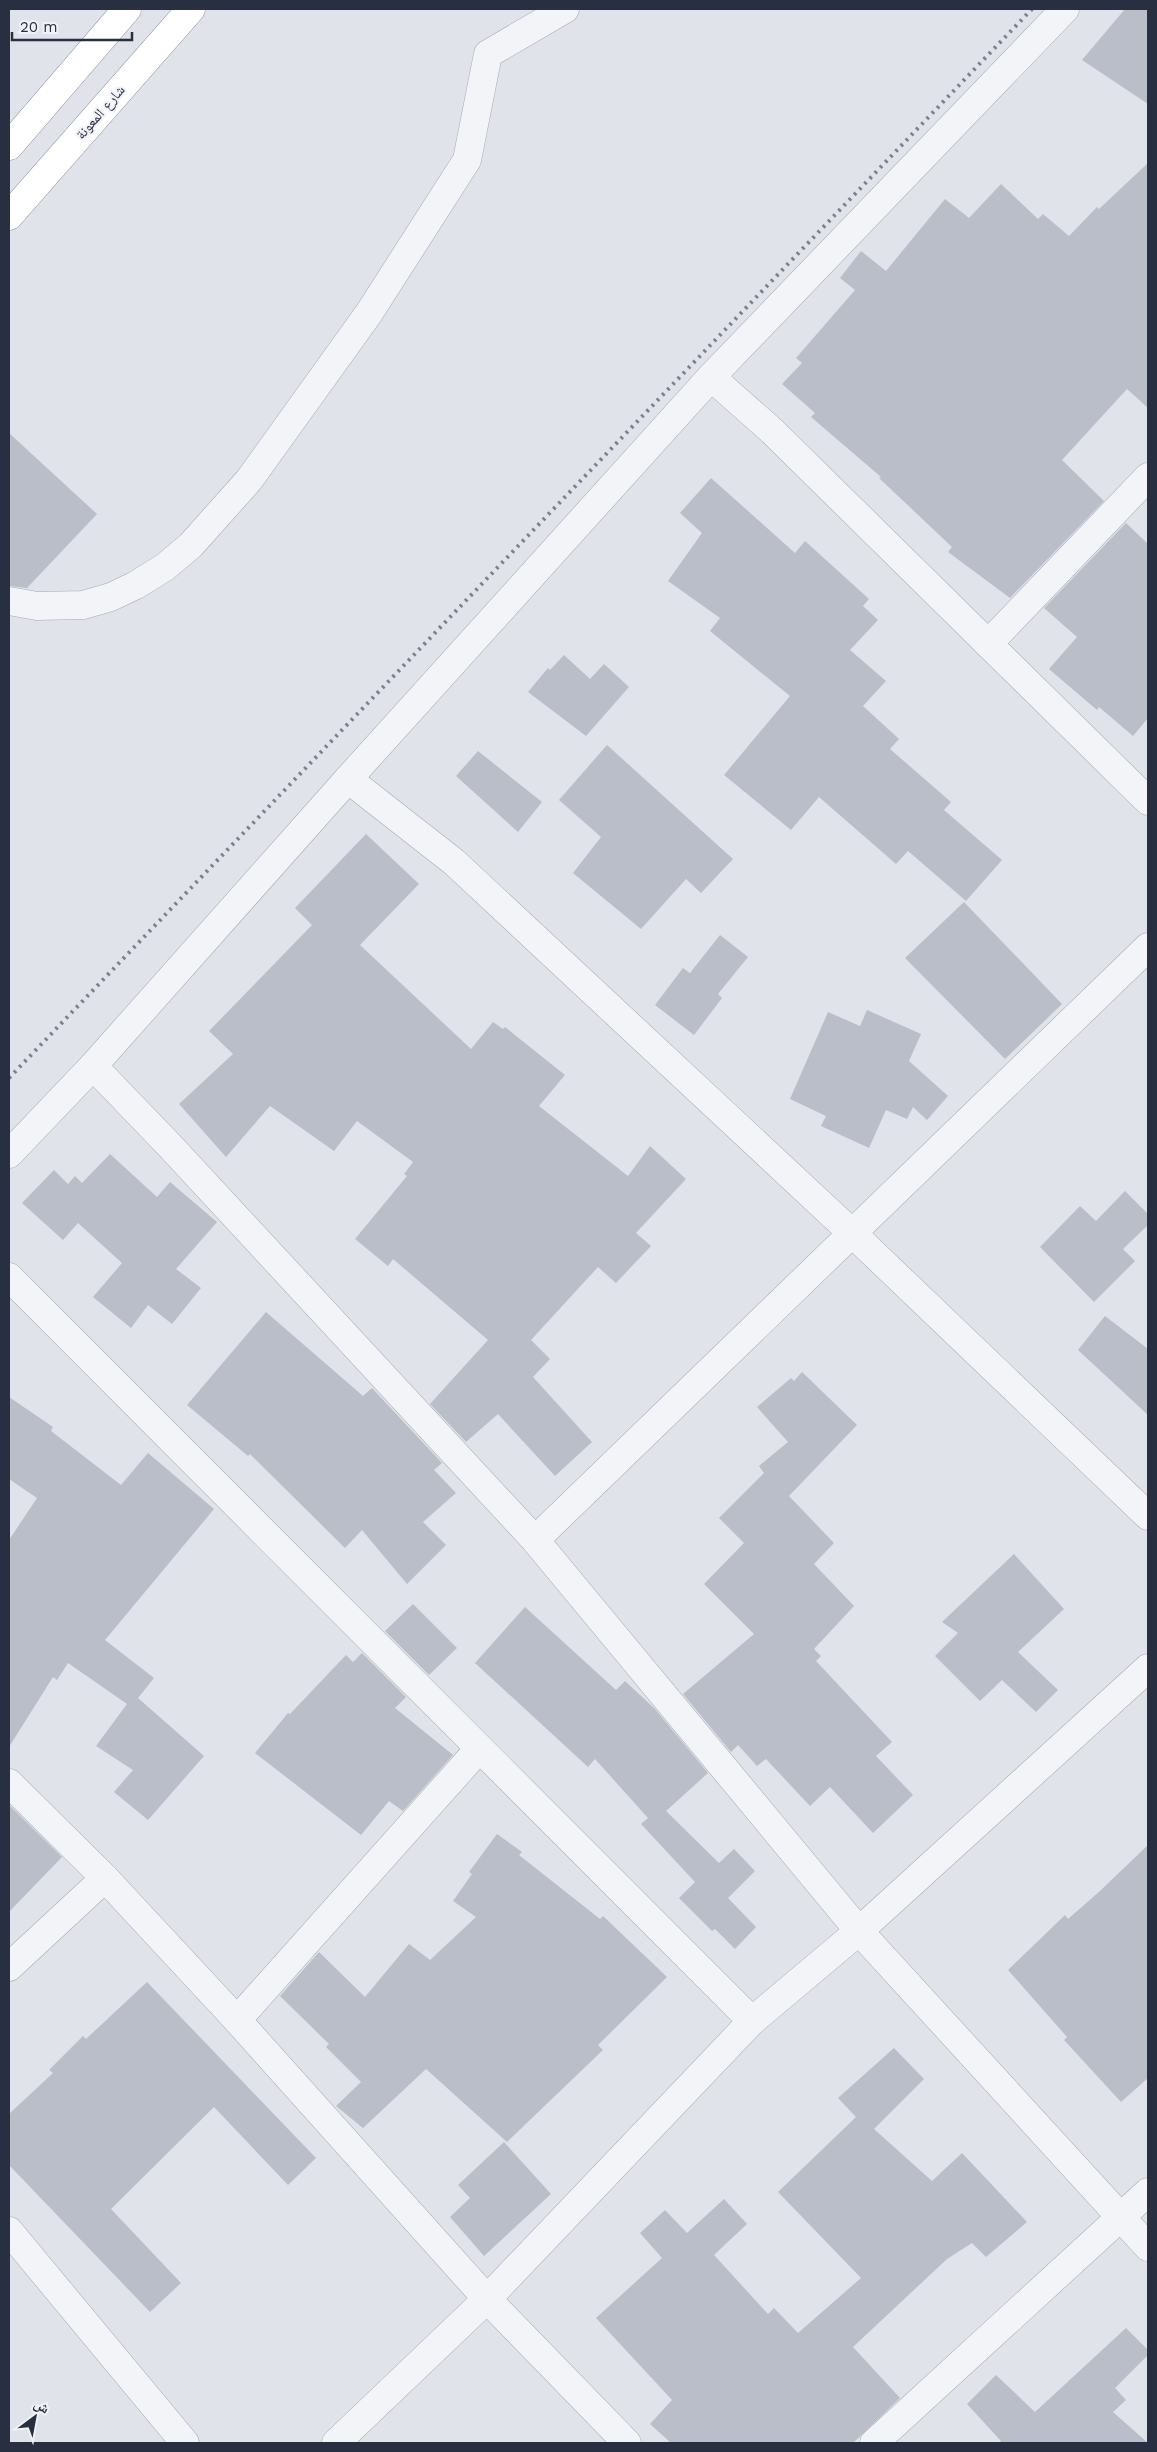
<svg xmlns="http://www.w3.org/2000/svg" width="1157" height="2452" viewBox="0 0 1157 2452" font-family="'Work Sans','Noto Naskh Arabic',sans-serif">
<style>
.building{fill:#babec9}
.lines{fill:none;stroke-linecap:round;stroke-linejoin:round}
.minor-casing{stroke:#a5a9b3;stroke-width:29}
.highway-casing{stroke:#878fa0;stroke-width:29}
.minor{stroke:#f3f4f8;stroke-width:28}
.highway{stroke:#fff;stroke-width:28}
.rail{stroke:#798093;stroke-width:4;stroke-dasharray:2.5 5;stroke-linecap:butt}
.labels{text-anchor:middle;stroke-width:4;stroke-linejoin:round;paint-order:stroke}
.street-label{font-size:14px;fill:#282f41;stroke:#f0f2f7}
</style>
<rect width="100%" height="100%" fill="#e0e3e9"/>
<g class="building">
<path d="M1125 9H1148V104L1082 60Z"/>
<path d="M1148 163V408L1127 389 1062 460 1104 501 1010 598 948 552 952 547 879 478 881 477 811 417 815 413 782 384 802 363 796 358 855 290 840 278 861 251 886 271 945 199 969 218 1001 184 1038 219 1043 214 1069 236 1097 207 1099 209Z"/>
<path d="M9 433 97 514 27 588 9 586Z"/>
<path d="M711 478 795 553 805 541 869 599 863 606 878 620 850 650 886 681 863 706 899 739 890 749 951 802 944 810 1002 860 966 901 908 851 896 864 819 797 791 830 724 775 790 696 710 631 720 618 668 581 702 533 680 513Z"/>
<path d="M1126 523 1148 544V718L1133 736 1099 707 1097 710 1049 669 1077 637 1044 608Z"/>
<path d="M564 655 590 679 604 664 629 687 586 736 528 692 548 668 550 670Z"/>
<path d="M607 745 733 859 701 893 686 879 641 929 573 873 601 837 559 800Z"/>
<path d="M478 751 542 802 518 832 456 776Z"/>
<path d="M366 834 419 884 360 945 471 1049 493 1022 503 1029 505 1027 565 1075 539 1106 628 1176 650 1146 686 1179 636 1233 651 1246 616 1283 598 1267 531 1340 550 1359 533 1377 592 1442 555 1476 498 1414 466 1442 430 1404 488 1340 393 1259 388 1266 355 1239 407 1176 404 1174 413 1162 357 1121 334 1151 270 1106 226 1157 179 1104 233 1054 209 1031 312 925 295 908Z"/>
<path d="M964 902 1062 1004 1005 1059 905 958Z"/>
<path d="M720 935 748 957 718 994 722 998 694 1035 655 1005 683 968 690 973Z"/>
<path d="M867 1010 921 1034 909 1061 948 1096 927 1120 913 1107 907 1119 886 1110 869 1148 821 1126 826 1116 790 1099 828 1012 860 1026Z"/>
<path d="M110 1154 157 1197 170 1182 217 1222 176 1269 201 1288 172 1324 148 1305 131 1328 93 1297 122 1263 78 1223 63 1240 22 1203 54 1170 68 1184 75 1176 82 1183Z"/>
<path d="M1125 1191 1148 1214V1225L1123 1249 1135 1261 1094 1302 1040 1247 1080 1206 1096 1221Z"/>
<path d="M266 1312 363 1396 372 1388 442 1463 434 1470 456 1493 423 1522 446 1545 407 1584 362 1530 345 1548 250 1454 248 1456 187 1405Z"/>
<path d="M1105 1316 1148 1349V1415L1078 1350Z"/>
<path d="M802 1372 857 1425 789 1496 834 1543 814 1564 854 1606 814 1649 821 1656 816 1661 892 1742 876 1756 913 1795 873 1833 830 1787 810 1806 766 1759 757 1766 738 1745 731 1752 683 1694 754 1634 704 1584 744 1543 719 1518 764 1473 759 1466 788 1442 757 1407 791 1378 794 1381Z"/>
<path d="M9 1397 53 1427 51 1431 121 1485 148 1453 214 1509 105 1640 154 1678 138 1698 204 1756 148 1820 114 1792 133 1770 96 1746 127 1704 68 1663 57 1680 53 1677 9 1747V1540L37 1498 9 1479Z"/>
<path d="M1014 1554 1064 1609 1018 1652 1058 1690 1036 1712 1002 1680 980 1701 935 1656 958 1633 942 1622Z"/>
<path d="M413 1604 457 1648 429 1675 385 1631Z"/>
<path d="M525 1607 616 1690 625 1681 655 1709 708 1773 666 1811 719 1863 734 1849 755 1871 728 1898 756 1927 735 1949 715 1929 712 1931 679 1898 695 1882 641 1824 648 1818 595 1759 588 1767 475 1663Z"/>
<path d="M362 1653 406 1697 395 1708 453 1755 403 1811 389 1801 361 1835 255 1753 288 1713 290 1714 346 1655 353 1662Z"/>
<path d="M9 1805 62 1857 9 1912Z"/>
<path d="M497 1834 522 1852 519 1855 600 1919 603 1916 667 1977 598 2045 603 2050 507 2142 426 2069 363 2128 336 2106 361 2082 326 2047 329 2044 280 1996 319 1952 365 1997 409 1944 430 1960 476 1917 453 1901 472 1874 469 1872Z"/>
<path d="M1148 1845V2078L1121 2102 1064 2040 1067 2037 1008 1970 1065 1915 1068 1919 1100 1891Z"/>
<path d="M147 1982 316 2158 288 2185 214 2107 111 2209 181 2283 150 2312 9 2165V2114L53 2073 49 2070 83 2036 86 2039Z"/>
<path d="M894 2048 924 2079 874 2129 932 2181 962 2153 1027 2222 986 2257 972 2243 947 2259 853 2347 900 2398 853 2443H671L650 2424 672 2400 596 2318 662 2258 640 2233 665 2210 687 2233 724 2199 747 2224 714 2255 768 2314 774 2308 798 2333 861 2278 778 2192 856 2117 838 2098Z"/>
<path d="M504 2142 551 2194 484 2256 450 2217 470 2198 458 2185Z"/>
<path d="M1126 2328 1148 2350V2355L1115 2388 1126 2400 1113 2412 1148 2443H999L1001 2441 967 2404 996 2375 1035 2412Z"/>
</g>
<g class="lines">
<g class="minor-casing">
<g id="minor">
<path d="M711 377 771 430 1148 801"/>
<path d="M9 601 37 606 83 605 111 597 136 585 165 567 191 545 249 480 369 313 467 160 488 54 565 9"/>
<path d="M988 644 1148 477"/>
<path d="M348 779 454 862 852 1233 1148 1516"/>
<path d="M93 1066 171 1147 535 1540 859 1931 1148 2247"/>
<path d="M9 1154 93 1066 348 779 711 377 1065 9"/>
<path d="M9 1277 752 2021"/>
<path d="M535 1540 1148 947"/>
<path d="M9 1783 105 1878 237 2020 487 2299 627 2443"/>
<path d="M9 1967 105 1878"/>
<path d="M237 2020 479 1749"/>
<path d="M9 2231 185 2443"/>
<path d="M336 2443 487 2299 752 2021 859 1931 1148 1668"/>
<path d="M874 2443 1148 2192"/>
</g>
</g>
<g class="highway-casing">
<g id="highway">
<path d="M9 146 127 9"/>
<path d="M9 216 191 9"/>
</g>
</g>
<use href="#minor" class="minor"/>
<use href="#highway" class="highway"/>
<path class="rail" d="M9 1078 1032 9"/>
</g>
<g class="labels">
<g class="street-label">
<text transform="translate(100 112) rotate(-49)" y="5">شارع المعونة</text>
</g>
</g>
<rect width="1157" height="2452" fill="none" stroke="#282f41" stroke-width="20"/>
<g transform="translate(35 2417) rotate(32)" stroke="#f0f2f7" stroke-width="4" paint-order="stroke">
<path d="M0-4L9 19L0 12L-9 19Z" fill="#282f41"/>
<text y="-8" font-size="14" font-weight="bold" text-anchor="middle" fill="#282f41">ش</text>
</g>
<path d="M12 32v8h120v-8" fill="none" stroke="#282f41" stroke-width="2.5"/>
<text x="20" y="32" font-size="15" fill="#282f41" stroke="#f0f2f7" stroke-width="4" paint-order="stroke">20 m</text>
</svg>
